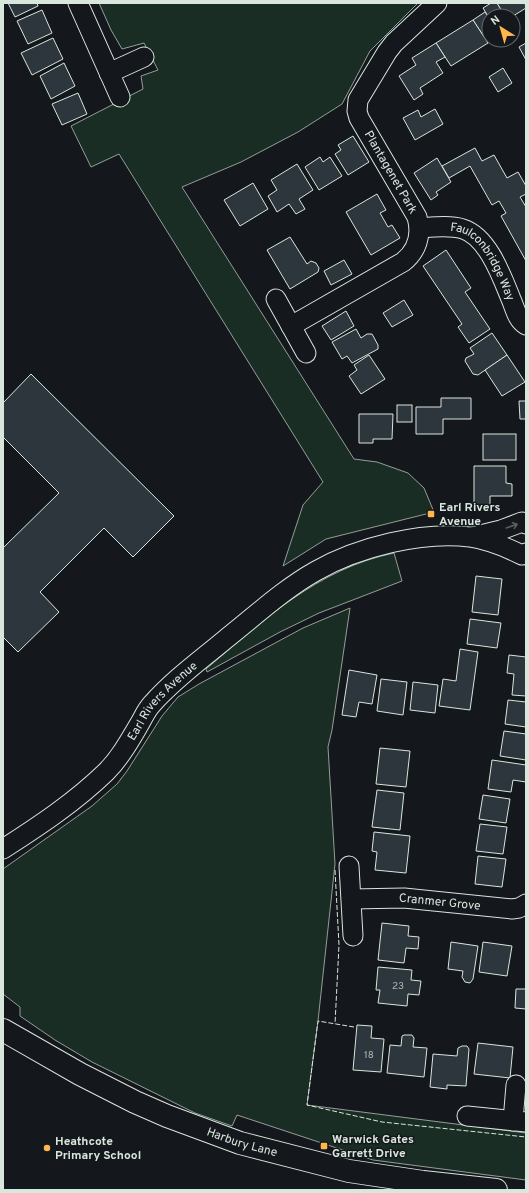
<svg xmlns="http://www.w3.org/2000/svg" width="529" height="1193" viewBox="0 0 529 1193" font-family="Overpass,sans-serif">
<style>
.green{fill:#1a2d24;stroke:#939e99}
.building{fill:#2c363c;stroke:#d8e6dc}
.lines{fill:none;stroke-linecap:round;stroke-linejoin:round}
.minor-casing{stroke:#d8e6dc;stroke-width:21}
.tertiary-casing{stroke:#d8e6dc;stroke-width:24}
.minor{stroke:#14181c;stroke-width:19}
.tertiary{stroke:#14181c;stroke-width:22}
.fence{stroke:#d8e6dc;stroke-width:1;stroke-dasharray:5 2;stroke-linecap:butt}
.oneway{stroke:#59605f}
.poi-dot{fill:#ffb74d;stroke:#14181c;stroke-width:1.5}
.labels{text-anchor:middle;stroke-width:3;stroke-linejoin:round;paint-order:stroke}
.number-label{font-size:10px;fill:#adbab4}
.street-label{font-size:12px;fill:#d8e6dc;stroke:#14181c}
.poi-label{font-size:12px;font-weight:bold;fill:#d8e6dc;stroke:#14181c;text-anchor:start}
</style>
<rect width="100%" height="100%" fill="#14181c"/>
<g class="green">
<path d="M99 3H418L370 51 342 104 298 132 241 162 182 187 354 459 377 462 408 473 424 488 434 512 326 539 283 566 303 505 323 482 119 154 91 167 71 126 143 89 141 76 158 70 144 43 122 49 111 30Z"/>
<path d="M394 553 402 581 319 613 280 632 207 672 206 669C264 620 317 569 394 553Z"/>
<path d="M350 608 332 730 328 747 335 864 318 1021 307 1105 526 1133V1180L373 1160 237 1115 232 1126 195 1113 92 1062 55 1040 20 1016V1007L3 994V869L92 806 117 784 127 771 162 716 178 697 199 684 303 628Z"/>
</g>
<g class="building">
<path d="M8 3H37L38 6 15 17Z"/>
<path d="M491 3H497L505 16H489V18L483 8Z"/>
<path d="M497 3H525L526 8 513 16H505Z"/>
<path d="M42 10 52 33 28 44 17 21Z"/>
<path d="M485 12 489 18V40H492L488 43 473 20Z"/>
<path d="M473 20 488 43 451 66 436 43Z"/>
<path d="M53 38 63 59 32 75 21 53Z"/>
<path d="M436 43 445 57 436 62 443 73 420 88 423 94 414 100 399 76 416 65 412 58Z"/>
<path d="M526 43V60L519 47Z"/>
<path d="M64 63 75 86 51 99 40 76Z"/>
<path d="M503 68 512 83 498 92 489 77Z"/>
<path d="M78 93 87 114 62 125 52 104Z"/>
<path d="M435 109 443 124 415 140 403 118 418 110 421 117Z"/>
<path d="M353 136 369 162 348 175 335 154 341 150 338 145Z"/>
<path d="M475 148 482 161 494 155 507 178 518 172 526 186V194L520 197 526 207V261L501 216 506 213 499 201 492 205 470 166 449 178 442 166Z"/>
<path d="M320 157 323 162 330 157 342 176 319 190 305 167Z"/>
<path d="M437 158 451 182 436 192 438 195 431 200 414 173Z"/>
<path d="M297 164 313 190 299 199 305 209 296 214 289 204 277 212 268 196 277 190 271 180Z"/>
<path d="M253 183 268 209 240 226 224 200Z"/>
<path d="M377 194 386 210 380 213 388 227 392 225 400 238 371 255 346 212Z"/>
<path d="M290 237 307 264 311 261 316 263 319 268 318 272 290 289 267 250Z"/>
<path d="M446 250 471 288 465 292 490 329 469 343 458 327 462 324 423 266Z"/>
<path d="M344 260 352 274 331 285 324 271Z"/>
<path d="M404 300 413 315 392 327 383 313Z"/>
<path d="M346 311 354 326 331 340 322 326Z"/>
<path d="M356 329 361 338 367 334H372L378 345V349L352 363 347 356 342 359 332 342Z"/>
<path d="M492 333 507 355 478 375 473 374 465 361 466 358 474 354 470 348Z"/>
<path d="M369 355 385 379 361 394 349 376 357 370 354 365Z"/>
<path d="M507 355 525 382 502 396 485 370Z"/>
<path d="M31 374 174 516 133 557 104 528 40 592 59 612 18 652 3 637V548L59 493 3 437V403Z"/>
<path d="M441 398H471V419H443V434H416V407H441Z"/>
<path d="M519 401H526V419H520Z"/>
<rect x="397" y="405" width="15" height="17"/>
<path d="M359 414H393L392 439H373V443H359Z"/>
<rect x="483" y="434" width="33" height="26"/>
<path d="M474 466H506V483L512 484V496H490V508H474Z"/>
<path d="M476 576 502 579 498 615 472 612Z"/>
<path d="M470 619 501 623 497 648 467 644Z"/>
<path d="M460 649 478 652 470 710 439 706 443 679 456 681Z"/>
<path d="M509 655 526 657V696L512 695 514 674 507 673Z"/>
<path d="M349 670 377 675 372 704 359 702 356 717 342 715Z"/>
<path d="M381 679 407 682 403 715 377 711Z"/>
<path d="M413 682 438 685 435 713 410 710Z"/>
<path d="M508 700 526 702V727L505 724Z"/>
<path d="M504 731 526 734V760L500 756Z"/>
<path d="M380 748 410 751 406 787 376 784Z"/>
<path d="M492 760 526 765V782L513 780 511 792 488 789Z"/>
<path d="M377 790 404 793 400 830 372 827Z"/>
<path d="M483 795 510 799 506 823 479 819Z"/>
<path d="M480 824 507 827 503 854 476 851Z"/>
<path d="M374 832 410 836 406 873 375 870 377 852 372 851Z"/>
<path d="M478 856 506 859 502 887 475 884Z"/>
<path d="M382 923 409 926 408 936 419 937 418 949 406 948 404 963 378 960Z"/>
<path d="M451 942 478 946 473 979 470 983 465 982 462 977 463 971 448 969Z"/>
<path d="M483 942 512 946 507 976 479 972Z"/>
<path d="M378 967 412 970 411 980 421 981 419 995 408 994 407 1006 378 1003 380 990H376Z"/>
<path d="M516 989H526V1009L515 1008Z"/>
<path d="M357 1025 372 1026 371 1038 384 1039 381 1072 353 1070Z"/>
<path d="M404 1035H412L414 1038 413 1047 427 1048 424 1077 387 1073 390 1045 401 1046 402 1036Z"/>
<path d="M478 1043 513 1047 510 1078 474 1074Z"/>
<path d="M462 1046H467L469 1049 466 1086 447 1085V1089L430 1087 433 1054 457 1056 458 1048Z"/>
</g>
<g class="lines">
<g class="minor-casing">
<g id="minor">
<path d="M78 3 120 97"/>
<path d="M109 73 144 57"/>
<path id="s1" d="M420 228C434 227 450 225 463 229 488 237 502 277 511 299 515 308 517 320 526 325"/>
<path d="M276 299 306 353"/>
<path d="M291 326 403 262C417 251 422 235 417 217L359 118 357 111 358 100 387 52 394 43 437 3"/>
<path d="M472 537 501 530 522 522 526 524"/>
<path id="s2" d="M3 849C39 826 75 802 106 772 120 758 130 740 140 723 144 716 147 709 152 704 174 679 202 659 227 638 256 615 284 589 316 571 358 547 422 531 470 537 488 540 506 547 522 555L526 553"/>
<path d="M349 866 353 936"/>
<path id="s3" d="M352 899 404 898 512 909 519 908 526 904"/>
<path d="M467 1116 526 1122"/>
<path d="M513 1121 516 1085"/>
</g>
</g>
<g class="tertiary-casing">
<g id="tertiary">
<path id="s4" d="M3 1030 80 1074 135 1102 167 1116 240 1143 349 1171 423 1182 496 1190"/>
</g>
</g>
<use href="#minor" class="minor"/>
<use href="#tertiary" class="tertiary"/>
<g class="fence">
<path d="M335 870 339 945 335 1024"/>
<path d="M354 1027 318 1021 307 1105 382 1122 526 1137"/>
</g>
</g>
<defs><path id="oneway-shaft" d="M-6 0H5M1.5-3L5.5 0L1.5 3" fill="none" stroke-width="1.6" stroke-linecap="round" stroke-linejoin="round"/></defs>
<use class="oneway" href="#oneway-shaft" transform="translate(512 526) rotate(-19)"/>
<g class="poi-dot">
<rect x="427" y="510" width="8" height="8" rx="2"/>
<rect x="320" y="1142" width="8" height="8" rx="2"/>
<circle cx="47" cy="1148" r="4"/>
</g>
<g class="labels">
<g class="number-label">
<text x="398" y="989">23</text>
<text x="369" y="1058">18</text>
</g>
<g class="street-label">
<text transform="translate(391 172) rotate(60)" y="4">Plantagenet Park</text>
<text dy="4" stroke="none"><textPath href="#s1" startOffset="81">Faulconbridge Way</textPath></text>
<text dy="4" stroke="none"><textPath href="#s2" startOffset="220">Earl Rivers Avenue</textPath></text>
<text dy="4" stroke="none"><textPath href="#s3" startOffset="88">Cranmer Grove</textPath></text>
<text dy="4" stroke="none"><textPath href="#s4" startOffset="265">Harbury Lane</textPath></text>
</g>
<g class="poi-label">
<text x="439" y="511">Earl Rivers<tspan x="439" dy="14">Avenue</tspan></text>
<text x="332" y="1143">Warwick Gates<tspan x="332" dy="14">Garrett Drive</tspan></text>
<text x="55" y="1145">Heathcote<tspan x="55" dy="14">Primary School</tspan></text>
</g>
</g>
<rect width="529" height="1193" fill="none" stroke="#d8e6dc" stroke-width="8"/>
<g transform="translate(501 28) rotate(323)"><circle r="19" fill="#14181c" stroke="#626a69"/>
<path d="M0-3L7 15L0 10L-7 15Z" fill="#ffb74d"/>
<text y="-6" font-size="11" font-weight="bold" text-anchor="middle" fill="#d8e6dc">N</text>
</g>
</svg>
